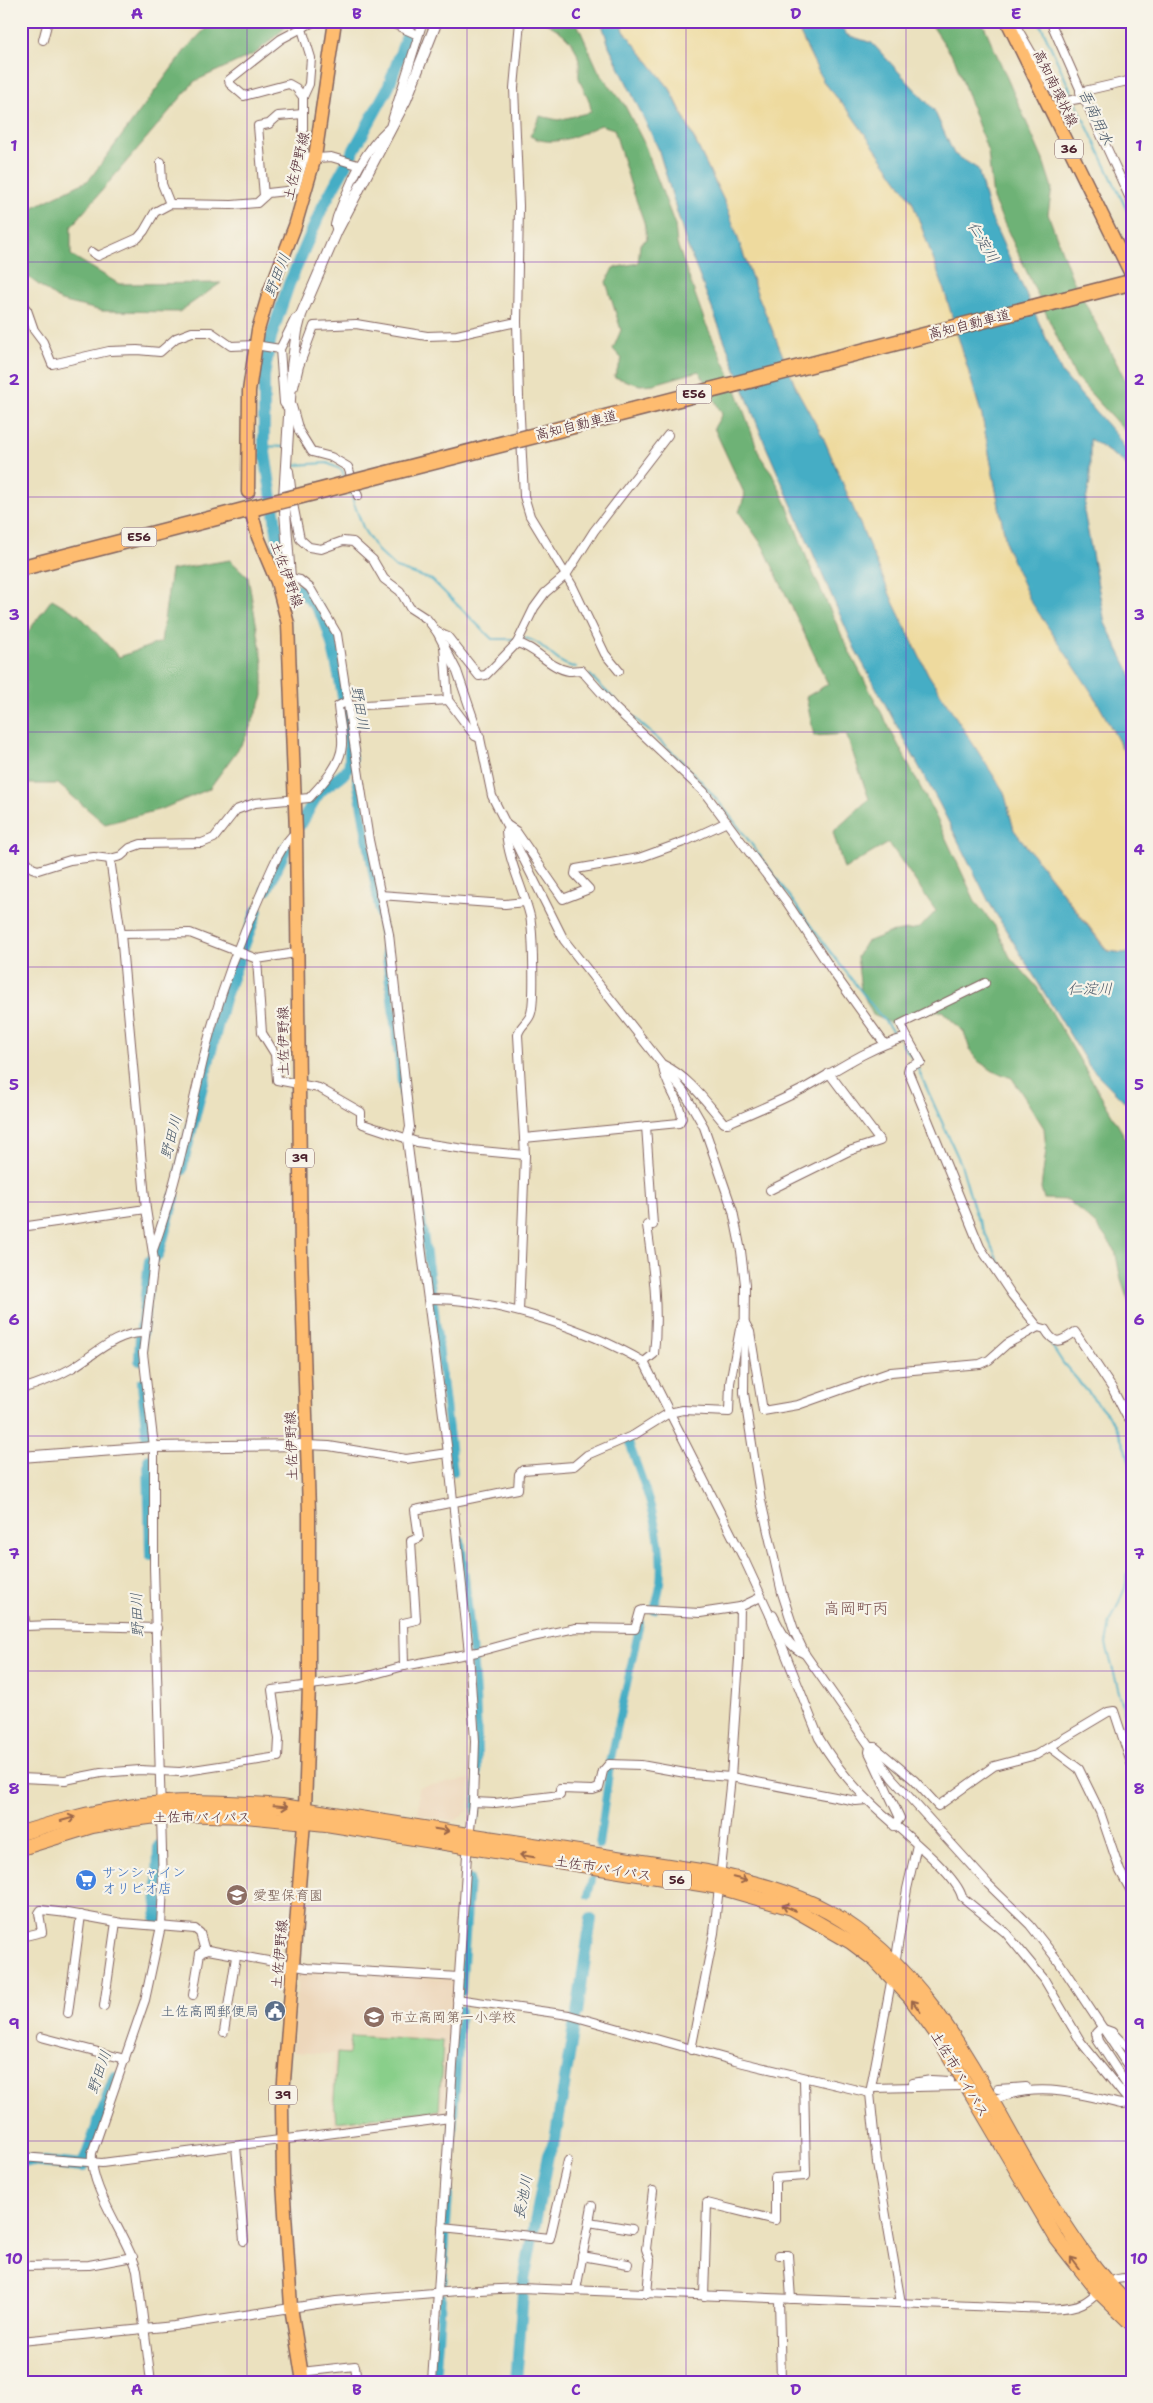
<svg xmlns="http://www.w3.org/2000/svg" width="1153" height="2403" viewBox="0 0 1153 2403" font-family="'Shantell Sans','Klee One',sans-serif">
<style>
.built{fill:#edd7bb}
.green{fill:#89cf8a;stroke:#6a775a}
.forest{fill:#6eb276;stroke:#5c6850}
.sand{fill:#eeda9e;stroke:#9c7c64}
.water{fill:#45adc5;stroke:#486678}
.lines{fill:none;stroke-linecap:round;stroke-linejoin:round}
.stream{stroke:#45adc5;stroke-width:2}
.canal{stroke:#45adc5;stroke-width:8}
.river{stroke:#45adc5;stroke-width:12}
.minor-casing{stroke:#82635f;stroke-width:10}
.tertiary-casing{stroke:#82635f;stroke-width:12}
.primary-casing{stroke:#82635f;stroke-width:15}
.trunk-casing{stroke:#82635f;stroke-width:16}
.motorway-casing{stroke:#82635f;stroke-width:18}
.minor{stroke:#fff;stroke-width:8}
.tertiary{stroke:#fff;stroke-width:10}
.primary{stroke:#febc70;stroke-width:12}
.trunk{stroke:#febc70;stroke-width:14}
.motorway{stroke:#febc70;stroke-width:15}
.motorway-bridge-casing{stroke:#82635f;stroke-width:18;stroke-linecap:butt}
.motorway-bridge{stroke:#febc70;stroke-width:15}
.oneway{stroke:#9b664a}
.grid{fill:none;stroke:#7b2cbf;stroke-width:1;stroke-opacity:0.55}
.labels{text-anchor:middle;stroke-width:4.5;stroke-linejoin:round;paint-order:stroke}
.shield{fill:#f7f3e8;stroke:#7e5f64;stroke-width:1}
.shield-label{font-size:12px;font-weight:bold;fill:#4a1f2b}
.street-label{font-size:14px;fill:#4a1f2b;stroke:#f7f3e8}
.shop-label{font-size:14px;fill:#366cbe;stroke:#f7f3e8;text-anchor:start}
.education-label{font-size:14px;fill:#785e54;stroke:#f7f3e8;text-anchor:start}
.service-label{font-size:14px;fill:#4e5e75;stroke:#f7f3e8;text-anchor:end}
.water-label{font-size:15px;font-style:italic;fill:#485869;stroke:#f7f3e8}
.quarter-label{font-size:16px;fill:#7a514e;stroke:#f7f3e8}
.neatline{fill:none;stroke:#7b2cbf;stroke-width:2}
.grid-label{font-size:16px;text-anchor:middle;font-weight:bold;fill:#7b2cbf}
</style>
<rect width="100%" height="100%" fill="#f7f3e8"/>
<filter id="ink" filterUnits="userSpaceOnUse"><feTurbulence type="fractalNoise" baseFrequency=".02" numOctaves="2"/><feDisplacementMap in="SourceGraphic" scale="10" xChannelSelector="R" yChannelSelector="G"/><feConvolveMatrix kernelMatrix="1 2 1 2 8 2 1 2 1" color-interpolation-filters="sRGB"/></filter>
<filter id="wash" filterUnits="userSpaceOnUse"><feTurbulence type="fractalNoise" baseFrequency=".0096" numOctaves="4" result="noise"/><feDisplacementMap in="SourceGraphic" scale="20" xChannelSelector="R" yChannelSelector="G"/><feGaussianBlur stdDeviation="1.12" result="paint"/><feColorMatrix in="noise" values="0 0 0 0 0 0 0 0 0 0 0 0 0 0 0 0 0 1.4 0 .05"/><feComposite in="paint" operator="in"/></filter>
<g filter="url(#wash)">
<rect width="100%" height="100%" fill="#ebe1bf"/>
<g class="built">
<path d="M470 1779 468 1811 455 1821 419 1816 418 1787Z"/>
<path d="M301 1971 452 1979 454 1981 444 2113 439 2116 334 2130 331 2102 334 2054 293 2052 298 1973Z"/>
</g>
<path class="green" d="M351 2036 443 2041 439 2110 336 2122 334 2100 337 2053 349 2054Z"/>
<g class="forest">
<path d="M213 21H293L256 53 195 81 71 227V255L119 284 221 283 179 312 102 311 61 301 21 272V213L89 180 186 49Z"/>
<path d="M540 21H576L599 72 624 104 643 141 675 225 677 244 705 322 734 384 760 456 772 473 787 505 809 564 848 649 936 817 976 903 995 926 1010 957 1037 987 1132 1149V1312L1121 1280 1115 1250 1097 1226 1068 1200 1044 1199 1041 1188 1046 1150 1044 1128 1012 1078 993 1071 978 1061 970 1050 964 1032 942 1011 922 1014 891 1023 873 1015 861 990 857 957 866 942 889 933 920 928 936 911 889 843 844 869 833 832 869 799 846 734 814 736 806 697 828 684 763 546 739 512 745 495 714 428 722 414 699 371 654 384 640 385 614 377 622 359 613 349 621 330 606 282 613 268 638 263 640 244 647 239 644 222 630 183 614 129 601 125C577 135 555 149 530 136L540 116 558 120 591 112C590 95 583 92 579 78 578 73 580 67 579 62 577 42 558 27 540 21Z"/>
<path d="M929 21H982L1043 160 1052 188 1048 214 1072 278 1127 383 1132 387V439L1075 376 993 199 988 152 955 60Z"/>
<path d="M230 560 248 577 263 662V696L244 741 209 789 162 809 105 824 58 784H26L21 787V634L27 633 52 599 79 615 119 657 161 642 171 570Z"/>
</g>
<path class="sand" d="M621 21H794L823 81 850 113 912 201 943 286 982 416 1007 548 1094 696 1132 766V954L1108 951 1014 830 1004 792 928 674 894 604 823 437 797 390 757 293 727 207 671 90 624 31Z"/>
<g class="water">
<path d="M601 21H621L624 31 670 89 727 207 757 293 797 390 823 437 894 604 928 674 1004 792 1014 830 1107 951 1132 954V1109L1089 1066 990 904 940 805 855 649 765 444 686 242 658 148 609 46Z"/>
<path d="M794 21H837L847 35 872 43 934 110 954 154 978 169 989 213 1062 373 1117 436 1132 461V477L1125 463 1090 439V481L1084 511 1105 623 1132 676V766L1094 696 1030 600 1007 548 982 416 943 286 912 201 850 113 823 81Z"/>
</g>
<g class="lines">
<g class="stream">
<path d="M1039 21 1073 96"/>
<path d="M1076 103 1132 221"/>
<path d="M264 446 284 447"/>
<path d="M291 447 294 465 327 463 342 470 345 478"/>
<path d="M349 490 364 530 377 550 396 568 432 580 492 639H515"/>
<path d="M523 638C545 640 553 665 576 667"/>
<path d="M590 675C624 712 665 742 699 779 738 823 771 871 805 918 835 959 866 998 898 1038"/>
<path d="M901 1042 915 1062"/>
<path d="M917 1067 961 1164 975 1212 999 1262 1031 1313"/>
<path d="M1043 1332 1063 1363 1114 1422 1128 1456 1132 1471"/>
<path d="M1132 1552 1125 1588 1110 1623 1106 1644 1132 1740"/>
</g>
<g class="canal">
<path d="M350 745 353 760"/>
<path d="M356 779 384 941 405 1114"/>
<path d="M416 1178 434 1303 454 1472"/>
<path d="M629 1443C645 1487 665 1535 660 1583 660 1592 656 1601 654 1610"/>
<path d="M461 1540C471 1634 483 1722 476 1817"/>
<path d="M610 1763 640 1623"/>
<path d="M599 1845 610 1766"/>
<path d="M588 1895 592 1880"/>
<path d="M462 1992 470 1879"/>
<path d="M443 2285 461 2010"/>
<path d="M436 2382 442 2297"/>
</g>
<g class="river">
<path d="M279 562 278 538 264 446V376L271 337 289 284 323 206 388 88 412 21"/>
<path d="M299 590C310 598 319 609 325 622 334 640 355 749 349 766 344 778 330 781 321 791 313 799 307 814 301 824"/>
<path d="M267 889 286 848"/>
<path d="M181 1170 224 999 257 911"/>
<path d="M140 1360 141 1336 150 1261 158 1254 174 1197"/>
<path d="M143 1383 148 1442"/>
<path d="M149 1460 151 1555"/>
<path d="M157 1923 159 1846"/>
<path d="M577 2013 591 1919"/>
<path d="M21 2160 83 2166 115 2077"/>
<path d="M516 2382 524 2280 548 2155 555 2140 575 2020"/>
</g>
</g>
</g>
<g filter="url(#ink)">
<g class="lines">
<g class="minor-casing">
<g id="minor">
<path d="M387 21 418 35"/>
<path d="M520 21 514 88 519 206 517 322 519 398 524 496 530 516 572 585 605 654 619 671"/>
<path d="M1050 21 1084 98"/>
<path d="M1016 26 1059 100 1061 102 1084 98 1132 203"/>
<path d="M302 29 311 58 309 84 303 97V151L304 155 310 157"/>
<path d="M43 40 48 21"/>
<path d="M1080 92 1132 80"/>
<path d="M303 97 296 88 289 84 244 96 230 84 229 80 281 39 315 21"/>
<path d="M161 162 162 184 170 204"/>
<path d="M264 196 258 126 269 124 278 116 303 114"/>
<path d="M337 231 335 225 337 217C351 182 362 152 390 127L423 21"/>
<path d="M92 252 98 256 138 238 144 231 155 212 170 204 232 205 257 203 268 193 295 190 304 159 331 157 358 165"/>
<path d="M21 303 27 310 34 330 43 342 52 364 109 351 137 350 160 352 176 338 192 332H211L231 346 255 345 280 349"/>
<path d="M294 387 299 366 314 326 356 324 427 336 457 335 517 322"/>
<path d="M292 406 299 431 312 452 331 457 348 467 358 496"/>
<path d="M290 411 284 403 280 349 295 319 301 315"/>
<path d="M289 471 293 504 300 539 309 547 321 549 343 541 353 542 373 560 384 579 400 591 410 608 427 619 437 632 457 671 480 738 492 796 564 940 684 1092 704 1127 733 1211 741 1251 745 1284 744 1393 761 1501 782 1593 795 1633 805 1654 892 1778 988 1884 1030 1925 1059 1962 1132 2072"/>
<path d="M277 582 290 578 300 580 310 588 337 634 369 840 389 934 410 1127 407 1139 448 1453 469 1653 475 1741 473 1802 467 1855 432 2382"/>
<path d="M437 632 448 637 479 676 486 675 517 643 534 608 545 593 566 575 594 531 668 435"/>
<path d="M517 643C536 647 549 668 569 671 573 671 577 670 581 670L614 707 704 792 786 901 833 972 884 1043"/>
<path d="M444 645 448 700 475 736 480 738"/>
<path d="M349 706 448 700"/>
<path d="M507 825 516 831 563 899 589 889 575 874 576 869 639 858 686 841 727 822"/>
<path d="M506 831C508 861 523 888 530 916 533 931 535 999 531 1013 529 1022 519 1026 518 1035L525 1155 519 1311"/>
<path d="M21 854 32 868 38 870 70 860 94 857 110 859 121 856 130 848 141 844 202 843 214 838 236 810 255 803 309 798C322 784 341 765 342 745 343 733 339 719 338 706L348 701"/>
<path d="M110 859 121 934 146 1209 154 1260 143 1353 154 1447V1567L163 1886 161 1926 145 2000 92 2153C89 2188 126 2234 137 2270L151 2382"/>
<path d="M380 895 505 904 525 902"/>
<path d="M121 934 190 933 257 959 296 953"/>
<path d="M257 959 262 1033 275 1054 277 1080 319 1088 361 1112V1122L363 1124 417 1142 471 1150 525 1155"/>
<path d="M664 1065C689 1077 706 1102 724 1123H728C754 1112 780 1101 805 1088 840 1068 868 1048 907 1037L901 1024 985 983"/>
<path d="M524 1138 679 1123 682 1118C680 1100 665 1085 663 1067"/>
<path d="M770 1190 849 1151 880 1141 829 1073"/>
<path d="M21 1227 146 1209"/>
<path d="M153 1250C177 1184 190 1113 207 1044 220 994 238 945 259 898 269 876 278 848 296 832"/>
<path d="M429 1299C494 1298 588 1329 644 1362L744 1559 770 1615H773C780 1629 789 1648 805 1654"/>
<path d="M745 1323 750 1332 763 1411 798 1405 891 1372 980 1364 989 1360 1007 1344 1038 1327 1012 1295 980 1247 908 1071 909 1067 921 1062 907 1037"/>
<path d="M1038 1327 1045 1329C1055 1346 1060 1342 1075 1332L1112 1388 1127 1417"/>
<path d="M644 1362 654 1354C659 1310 653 1268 647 1225H653L646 1126"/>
<path d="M21 1389C39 1384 56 1377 72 1368 94 1355 118 1331 145 1333"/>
<path d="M306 1445 329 1446 406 1459 448 1453"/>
<path d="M21 1597 26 1626 52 1625 157 1628"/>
<path d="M770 1615 819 1738C832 1760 850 1783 869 1801 889 1822 956 1872 962 1897L1006 1933 1029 1961 1044 1979 1081 2042 1132 2105"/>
<path d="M404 1666 403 1623 416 1620 411 1541 419 1538 415 1510 518 1489 519 1474 523 1470 574 1466 587 1455 634 1435 669 1413 683 1410 729 1412 730 1383 740 1329 743 1323"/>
<path d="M1050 1747 1079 1769 1100 1812 1120 1871 1132 1893"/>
<path d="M21 1778 65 1780 101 1773 140 1770 180 1772 278 1757 279 1739 272 1690 357 1679 404 1666 477 1652 532 1637 576 1628 635 1629 640 1611 643 1610 700 1613 740 1607"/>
<path d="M473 1802 495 1803 560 1795V1789L593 1790 599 1788 603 1771 609 1764 641 1765 691 1774 731 1777 856 1801 867 1800"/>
<path d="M894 1826 900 1818 869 1752 870 1747H875L914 1780 938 1806 994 1766 1036 1755 1108 1712 1114 1711 1132 1766"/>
<path d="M21 1937 42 1932 39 1913 41 1910 67 1913 122 1923 195 1929 200 1933 205 1951"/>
<path d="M895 1964 907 1889 917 1845"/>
<path d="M892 1977 870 2093 877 2163 901 2303"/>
<path d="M193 1995 200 1953 208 1950 307 1968 459 1977"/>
<path d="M457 1999 569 2015 735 2061 870 2093"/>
<path d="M104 2006 116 1922"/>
<path d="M68 2013 81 1915"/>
<path d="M224 2032 236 1957"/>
<path d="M41 2037 125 2059"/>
<path d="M691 2050 714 1933 719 1887 731 1777 739 1660 740 1607 761 1597"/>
<path d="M1132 2053 1112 2032 1101 2028 1096 2033 1098 2041 1132 2093"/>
<path d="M913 2083 931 2080 950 2081"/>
<path d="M872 2088 959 2086 966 2083"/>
<path d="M998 2089 1026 2087"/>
<path d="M991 2101C1036 2081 1075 2093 1121 2104L1132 2103"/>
<path d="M236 2146 244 2241"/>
<path d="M21 2157 102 2163 450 2118"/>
<path d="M589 2222 632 2229"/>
<path d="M442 2227 550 2238 568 2161"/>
<path d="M779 2255H788L791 2299"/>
<path d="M582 2256 628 2264"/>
<path d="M21 2266 89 2265 133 2257"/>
<path d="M576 2290 592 2206"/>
<path d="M647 2294 650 2260 646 2249 653 2191"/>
<path d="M704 2296 707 2203 775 2220V2178L806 2176 804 2078"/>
<path d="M779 2299 781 2382"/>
<path d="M21 2341 174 2326 336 2301 458 2291 520 2288 1047 2309C1058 2308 1072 2309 1083 2303 1101 2294 1103 2278 1127 2278L1132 2282"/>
<path d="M301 2372 355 2366 357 2382"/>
</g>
</g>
<g class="tertiary-casing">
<g id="tertiary">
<path d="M290 578 284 498 292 367 297 331 301 315 337 231 406 100 437 21"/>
<path d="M21 1457 154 1447 306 1445"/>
</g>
</g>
<g class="primary-casing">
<g id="primary">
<path d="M1007 21 1132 276"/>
<path d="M248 492 249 391 258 330 268 296 295 226 315 157 335 21"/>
<path d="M252 514 258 537 277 582 288 624 296 832 301 1254 309 1511V1685L305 1809 282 2107 283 2182 291 2307 303 2382"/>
</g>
</g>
<g class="trunk-casing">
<g id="trunk">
<path d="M21 1833C54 1823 87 1813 122 1808 175 1799 229 1802 282 1806L707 1872C749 1881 791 1891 829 1912 936 1972 984 2094 1045 2194 1071 2235 1096 2275 1132 2308"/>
<path d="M21 1848 92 1826 126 1820 172 1814 246 1816 326 1824 719 1887 792 1908 851 1942 875 1960 910 1997 936 2033 1057 2239 1098 2291 1132 2324"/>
</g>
</g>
<g class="motorway-casing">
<path id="motorway" d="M21 568 257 507"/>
</g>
<use href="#minor" class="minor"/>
<use href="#tertiary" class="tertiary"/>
<use href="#primary" class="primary"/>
<use href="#trunk" class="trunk"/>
<use href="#motorway" class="motorway"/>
<g class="motorway-bridge-casing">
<path id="motorway-bridge" d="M257 507 1132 282"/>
</g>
<use href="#motorway-bridge" class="motorway-bridge"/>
</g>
<defs><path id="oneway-shaft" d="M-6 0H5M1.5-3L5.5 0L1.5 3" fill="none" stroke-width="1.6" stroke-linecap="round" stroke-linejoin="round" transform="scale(1.25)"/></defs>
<g class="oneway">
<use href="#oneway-shaft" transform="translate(281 1806) rotate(5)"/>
<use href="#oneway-shaft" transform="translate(68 1819) rotate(-15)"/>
<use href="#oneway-shaft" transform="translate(442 1830) rotate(9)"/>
<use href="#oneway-shaft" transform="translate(527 1856) rotate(-170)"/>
<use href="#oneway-shaft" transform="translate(740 1879) rotate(13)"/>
<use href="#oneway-shaft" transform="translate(789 1908) rotate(-158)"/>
<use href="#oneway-shaft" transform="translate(916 2006) rotate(-126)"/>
<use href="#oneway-shaft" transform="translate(1075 2263) rotate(-127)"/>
</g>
</g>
<path class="grid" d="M247 21V2382M467 21V2382M686 21V2382M906 21V2382M21 262H1132M21 497H1132M21 732H1132M21 967H1132M21 1202H1132M21 1436H1132M21 1671H1132M21 1906H1132M21 2141H1132"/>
<defs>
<g id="supermarket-disc" transform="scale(1.125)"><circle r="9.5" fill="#3f7fe0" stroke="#f7f3e8"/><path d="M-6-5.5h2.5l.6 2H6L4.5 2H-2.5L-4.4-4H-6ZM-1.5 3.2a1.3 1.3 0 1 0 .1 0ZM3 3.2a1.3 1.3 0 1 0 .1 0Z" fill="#fff"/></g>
<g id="school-disc" transform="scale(1.125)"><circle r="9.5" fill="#8d6e63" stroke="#f7f3e8"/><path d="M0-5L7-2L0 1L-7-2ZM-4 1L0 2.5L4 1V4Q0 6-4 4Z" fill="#fff"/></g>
<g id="civic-disc" transform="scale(1.125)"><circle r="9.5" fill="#5c6f8a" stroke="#f7f3e8"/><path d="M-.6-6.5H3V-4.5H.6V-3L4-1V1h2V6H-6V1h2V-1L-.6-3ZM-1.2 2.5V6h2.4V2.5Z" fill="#fff"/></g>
</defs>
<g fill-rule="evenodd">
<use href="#supermarket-disc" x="86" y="1880"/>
<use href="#school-disc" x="237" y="1895"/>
<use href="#civic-disc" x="275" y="2011"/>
<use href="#school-disc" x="374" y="2017"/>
</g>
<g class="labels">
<g class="shield">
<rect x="1055" y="139.5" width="28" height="19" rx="4"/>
<rect x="676.5" y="384.5" width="35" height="19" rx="4"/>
<rect x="121.5" y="527.5" width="35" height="19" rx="4"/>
<rect x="286" y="1148.5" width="28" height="19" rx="4"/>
<rect x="663" y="1870.5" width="28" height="19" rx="4"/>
<rect x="269" y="2085.5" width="28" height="19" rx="4"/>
</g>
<g class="shield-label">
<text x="1069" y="153">36</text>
<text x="694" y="398">E56</text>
<text x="139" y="541">E56</text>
<text x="300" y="1162">39</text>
<text x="677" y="1884">56</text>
<text x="283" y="2099">39</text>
</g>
<g class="street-label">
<text transform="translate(1056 88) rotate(64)" y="5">高知南環状線</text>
<text transform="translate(296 166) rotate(-76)" y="5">土佐伊野線</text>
<text transform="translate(969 324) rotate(-14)" y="5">高知自動車道</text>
<text transform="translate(576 425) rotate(-14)" y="5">高知自動車道</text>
<text transform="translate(287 574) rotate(70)" y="5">土佐伊野線</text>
<text transform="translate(283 1041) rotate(-91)" y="5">土佐伊野線</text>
<text transform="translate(291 1446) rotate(-92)" y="5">土佐伊野線</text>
<text x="202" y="1822">土佐市バイパス</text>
<text transform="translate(603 1868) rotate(9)" y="5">土佐市バイパス</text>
<text transform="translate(279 1954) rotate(-85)" y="5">土佐伊野線</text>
<text transform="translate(960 2074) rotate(59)" y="5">土佐市バイパス</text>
</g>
<g class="shop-label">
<text x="102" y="1877">サンシャイン<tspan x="102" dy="16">オリビオ店</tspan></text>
</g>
<g class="education-label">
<text x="253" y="1900">愛聖保育園</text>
<text x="390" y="2022">市立高岡第一小学校</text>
</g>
<g class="service-label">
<text x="259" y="2016">土佐高岡郵便局</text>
</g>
<g class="water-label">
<text transform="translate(1096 117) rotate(65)" y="5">吾南用水</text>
<text transform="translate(983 242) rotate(59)" y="5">仁淀川</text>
<text transform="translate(277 275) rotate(-68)" y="5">野田川</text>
<text transform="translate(360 708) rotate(81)" y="5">野田川</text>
<text x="1090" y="994">仁淀川</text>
<text transform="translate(171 1137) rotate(-75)" y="5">野田川</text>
<text transform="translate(137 1615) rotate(-92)" y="5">野田川</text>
<text transform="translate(99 2072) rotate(-71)" y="5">野田川</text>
<text transform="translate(523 2197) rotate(-79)" y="5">長池川</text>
</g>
<g class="quarter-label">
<text x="856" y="1614">高岡町丙</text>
</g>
</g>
<rect width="1153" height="2403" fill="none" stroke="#f7f3e8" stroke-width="55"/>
<rect x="28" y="28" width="1098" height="2348" class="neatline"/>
<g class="grid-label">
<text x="137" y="19">A</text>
<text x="357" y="19">B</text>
<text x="576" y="19">C</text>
<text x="796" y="19">D</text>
<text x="1016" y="19">E</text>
<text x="14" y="151">1</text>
<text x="1139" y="151">1</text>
<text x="14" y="385">2</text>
<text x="1139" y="385">2</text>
<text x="14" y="620">3</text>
<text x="1139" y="620">3</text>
<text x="14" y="855">4</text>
<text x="1139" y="855">4</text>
<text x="14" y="1090">5</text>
<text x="1139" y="1090">5</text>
<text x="14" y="1325">6</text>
<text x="1139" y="1325">6</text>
<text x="14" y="1559">7</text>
<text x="1139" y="1559">7</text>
<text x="14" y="1794">8</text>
<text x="1139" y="1794">8</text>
<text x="14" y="2029">9</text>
<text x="1139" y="2029">9</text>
<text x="14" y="2264">10</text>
<text x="1139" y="2264">10</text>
<text x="137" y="2395">A</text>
<text x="357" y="2395">B</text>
<text x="576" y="2395">C</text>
<text x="796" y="2395">D</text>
<text x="1016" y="2395">E</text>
</g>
</svg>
